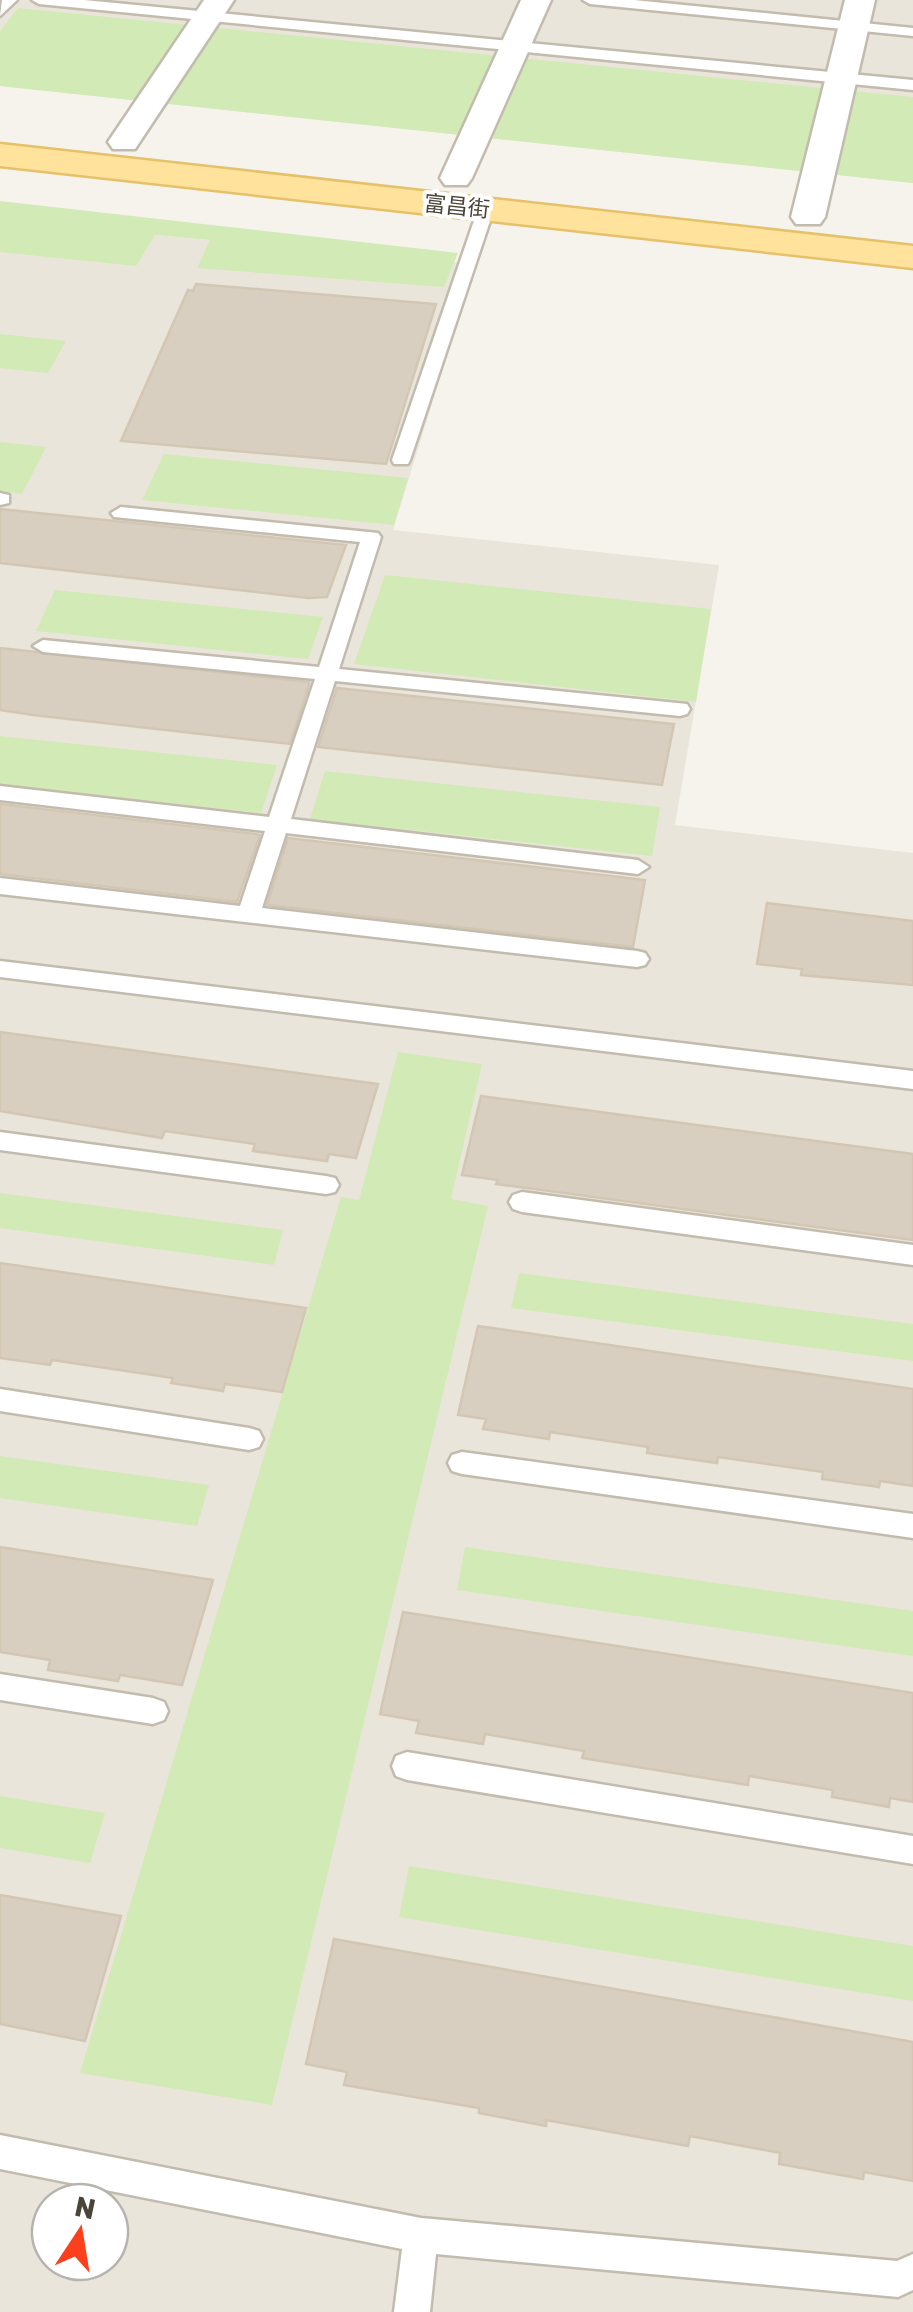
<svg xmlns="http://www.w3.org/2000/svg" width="913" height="2312" viewBox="0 0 913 2312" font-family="Rubik,'Noto Sans SC',sans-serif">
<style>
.residential{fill:#eae5da;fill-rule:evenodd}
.green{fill:#d2eab5}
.building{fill:#d8cfc1;stroke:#d3c7b4;stroke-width:2.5}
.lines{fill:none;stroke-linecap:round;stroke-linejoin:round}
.lane-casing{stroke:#c2bbae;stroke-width:5}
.street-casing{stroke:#c2bbae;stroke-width:5}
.primary-casing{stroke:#e6c16a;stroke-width:5}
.lane{fill:#fff;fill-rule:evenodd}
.street{fill:#fff;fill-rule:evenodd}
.primary{fill:#ffe39c;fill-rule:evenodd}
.labels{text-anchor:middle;stroke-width:8;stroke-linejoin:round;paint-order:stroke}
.far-street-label{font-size:22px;fill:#4b4439;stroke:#fff}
</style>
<rect width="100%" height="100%" fill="#f6f3ec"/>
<g class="residential">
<path d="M0 0H913V183L0 86Z"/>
<path d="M0 221 475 264 393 530 719 565 675 825 913 853V2312H0ZM50 2202H110V2262H50Z"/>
</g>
<g class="green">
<path d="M18 8 913 97V183L0 86V31Z"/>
<path d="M0 201 458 253 444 287 197 268 210 240 155 235 136 266 0 252Z"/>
<path d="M0 334 66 341 48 373 0 368Z"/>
<path d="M0 442 46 447 22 494 0 491Z"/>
<path d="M164 454 408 478 394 525 142 500Z"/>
<path d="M385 575 711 609 696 702 354 664Z"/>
<path d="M55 590 323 617 308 659 36 631Z"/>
<path d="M0 736 277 765 261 813 0 784Z"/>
<path d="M325 771 660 807 652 856 310 819Z"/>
<path d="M398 1052 482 1064 451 1199 488 1206 272 2105 80 2073 341 1197 359 1200Z"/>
<path d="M0 1193 283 1230 274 1265 0 1228Z"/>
<path d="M519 1273 913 1324V1361L511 1308Z"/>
<path d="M0 1456 209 1485 197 1526 0 1498Z"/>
<path d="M465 1547 913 1611V1656L457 1590Z"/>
<path d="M0 1796 105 1813 90 1863 0 1848Z"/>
<path d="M409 1866 913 1946V2001L399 1917Z"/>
</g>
<g class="building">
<path d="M196 284 436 304 386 464 121 441 188 290 193 291Z"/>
<path d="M0 509 346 545 327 597 308 598 0 563Z"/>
<path d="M0 648 309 682V685L290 744 33 715 0 710Z"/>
<path d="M337 688 674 724 662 785 318 747Z"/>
<path d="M0 804 256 834 260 835 237 902 0 874Z"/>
<path d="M288 838 645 880 633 947 267 905Z"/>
<path d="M767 903 913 921V985L801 975 802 969 757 964Z"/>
<path d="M0 1032 378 1084 356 1158 329 1154 327 1161 253 1151 255 1144 165 1131 162 1138 0 1111Z"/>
<path d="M481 1096 913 1154V1240L496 1184 498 1180 462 1175Z"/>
<path d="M0 1263 306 1308 282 1392 225 1384 223 1391 171 1383 173 1378 52 1360 50 1365 0 1358Z"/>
<path d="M478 1326 913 1389V1486L880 1481 879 1487 822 1479 823 1472 718 1457 717 1463 647 1453 648 1447 550 1432 549 1439 483 1429 486 1419 458 1415Z"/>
<path d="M0 1547 213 1580 182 1685 120 1675 118 1681 48 1670 50 1660 0 1652Z"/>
<path d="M403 1612 913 1693V1802L890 1798 889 1807 832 1797 833 1790 749 1776 748 1785 582 1758 584 1751 485 1734 483 1744 416 1733 419 1721 380 1714Z"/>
<path d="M0 1895 121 1916 85 2041 0 2024Z"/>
<path d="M334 1939 913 2042V2181L864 2172 863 2179 779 2164 780 2153 690 2136 688 2146 546 2120V2126L479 2113V2108L344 2085 347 2072 306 2064Z"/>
</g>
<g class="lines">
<g class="lane-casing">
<g id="lane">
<path d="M2 0H17L0 16Z"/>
<path d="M32 0H84L913 80V90L39 4Z"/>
<path d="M583 0H634L913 28V36L590 4Z"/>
<path d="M486 204 494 209 410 460 408 464H394L392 460 478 209Z"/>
<path d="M0 493 9 495V503L0 505Z"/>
<path d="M121 507 378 533 381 537 339 669 687 704 690 709 687 714 680 716 335 681 291 819 638 860 649 867 638 874 286 833 262 908 637 951 645 953 649 959 645 965 637 967 0 894V878L240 906 265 831 0 800V786L269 817 315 679 43 652 33 646 43 640 319 667 360 542 114 517 111 513Z"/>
<path d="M0 961 913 1071V1089L0 977Z"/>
<path d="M0 1132 326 1176 335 1178 339 1185 335 1192 326 1194 0 1150Z"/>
<path d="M522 1192 913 1245V1265L522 1212 513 1209 509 1202 513 1195Z"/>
<path d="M0 1389 249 1428 259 1431 263 1439 259 1447 249 1450 0 1411Z"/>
<path d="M462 1452 913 1514V1538L462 1474 452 1471 448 1463 452 1455Z"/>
<path d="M0 1674 153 1698 164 1702 168 1711 164 1720 153 1724 0 1700Z"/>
<path d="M407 1752 913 1836V1864L407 1780 396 1776 392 1766 396 1756Z"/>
<path d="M0 2135 421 2218 897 2261 913 2254V2290L898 2297 436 2254 430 2312H394L402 2249 0 2169Z"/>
</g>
</g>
<g class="street-casing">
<g id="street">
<path d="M204 0H234L135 149H113L108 142Z"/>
<path d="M521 0H551L472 178 467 185H445L440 178Z"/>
<path d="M845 0H875L825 217 820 224H796L791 217Z"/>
</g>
</g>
<g class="primary-casing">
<path id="primary" d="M0 144 913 246V268L0 166Z"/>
</g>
<use href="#lane" class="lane"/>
<use href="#street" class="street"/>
<use href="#primary" class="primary"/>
</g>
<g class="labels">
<g class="far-street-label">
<text transform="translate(457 206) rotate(6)" y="8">富昌街</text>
</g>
</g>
<g transform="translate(80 2232) rotate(12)"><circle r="48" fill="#ffffff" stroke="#b7b4b0" stroke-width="2.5"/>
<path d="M0-8L18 38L0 25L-18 38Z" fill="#fc3f1d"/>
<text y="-15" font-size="28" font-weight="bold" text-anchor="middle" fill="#4b4439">N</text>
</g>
</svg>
